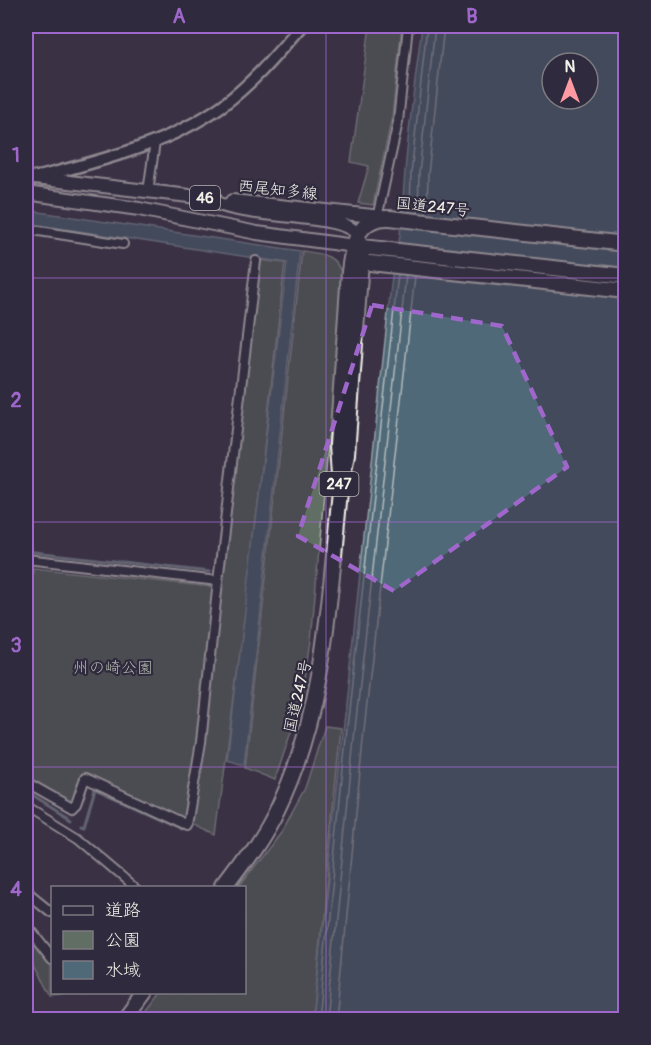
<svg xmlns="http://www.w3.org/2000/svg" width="651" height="1045" viewBox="0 0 651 1045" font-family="Pangolin,'Klee One',sans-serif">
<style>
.green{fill:#606e64;stroke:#aab0a6;stroke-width:1.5}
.water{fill:#506978;stroke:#929fa5;stroke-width:1.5;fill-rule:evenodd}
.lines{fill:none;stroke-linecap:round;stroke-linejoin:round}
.shore{stroke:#b2bbbb;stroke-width:1.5}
.stream{stroke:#929fa5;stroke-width:3}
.street-casing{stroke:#f4f1e8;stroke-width:12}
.secondary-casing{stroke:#f4f1e8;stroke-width:15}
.primary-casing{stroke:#f4f1e8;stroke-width:16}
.highway-casing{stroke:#f4f1e8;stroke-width:18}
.street{stroke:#2f2a3d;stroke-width:8}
.secondary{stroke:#2f2a3d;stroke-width:10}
.primary{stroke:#2f2a3d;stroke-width:12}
.highway{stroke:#2f2a3d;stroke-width:14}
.marked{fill:none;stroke:#9f67cb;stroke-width:4.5;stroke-dasharray:12 8;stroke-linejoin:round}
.grid{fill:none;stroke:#9f67cb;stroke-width:1.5;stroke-opacity:0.55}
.labels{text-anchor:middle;stroke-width:4.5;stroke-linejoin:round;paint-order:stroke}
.shield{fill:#2f2a3d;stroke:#b9b5b5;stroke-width:1.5}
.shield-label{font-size:15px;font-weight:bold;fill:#f4f1e8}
.street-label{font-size:16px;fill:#f4f1e8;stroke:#2f2a3d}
.park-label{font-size:16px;fill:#b1b6ad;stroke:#2f2a3d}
.neatline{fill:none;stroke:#9f67cb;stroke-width:2}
.grid-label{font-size:20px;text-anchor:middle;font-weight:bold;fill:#9f67cb}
</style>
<rect width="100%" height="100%" fill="#3b3246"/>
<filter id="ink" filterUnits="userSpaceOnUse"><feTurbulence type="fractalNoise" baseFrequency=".0167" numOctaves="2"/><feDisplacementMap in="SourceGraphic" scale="12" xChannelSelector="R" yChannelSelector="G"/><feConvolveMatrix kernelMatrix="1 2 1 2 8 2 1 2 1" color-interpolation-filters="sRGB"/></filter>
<g filter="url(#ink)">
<g class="green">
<path d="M370 26H402L392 117 373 205 358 203 369 166 351 162Z"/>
<path d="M302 251C323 254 336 254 343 277L311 641 302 699 275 780 245 768Z"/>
<path d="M258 260 285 263 248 592 216 835 82 774 74 800 67 803 26 779V649L33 568 222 588Z"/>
<path d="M325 726 341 728 312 1019 140 1020 161 993 244 992V888L239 887 281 832 305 788Z"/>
<path d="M26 932 52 964V992L90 994 52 997 26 947Z"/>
</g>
<g class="water">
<path d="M422 26H625V1019L312 1020 392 276C402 242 402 207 405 172 409 123 416 74 422 26ZM552 63H588V99H552Z"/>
<path d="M26 210 300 251 244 765 227 760 287 263 26 223Z"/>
</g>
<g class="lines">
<g class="shore">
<path d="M410 212 411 174 427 26"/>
<path d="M418 213 419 174 435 26"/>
<path d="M427 214 428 175 444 26"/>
<path d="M318 1020 347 728 398 274"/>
<path d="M326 1020 355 729 406 275"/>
<path d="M336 1020 364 730 415 276"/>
</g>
<g class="stream">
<path d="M26 551 210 572"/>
<path d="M26 791 71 819"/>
<path d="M81 825 84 826 95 789 183 829"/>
</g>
<g class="street-casing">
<g id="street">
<path d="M148 192 155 142"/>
<path d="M379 209 398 122 408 26"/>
<path d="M26 229 123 244"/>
<path d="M26 559 218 581 256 261"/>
<path d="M26 782 72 808 76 804 85 778 187 825 201 742 218 581"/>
<path d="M26 806 78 838 137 888"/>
<path d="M26 892 52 913"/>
<path d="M26 925 52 958"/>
</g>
</g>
<g class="secondary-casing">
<path id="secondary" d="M39 177C103 160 169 144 223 105 253 83 277 54 301 26"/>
</g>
<g class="primary-casing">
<g id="primary">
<path d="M26 177 215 199"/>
<path d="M26 193 139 209 257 233 362 247C360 243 359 237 357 234 342 211 237 220 207 198"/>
<path d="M232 201 382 217"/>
</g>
</g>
<g class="highway-casing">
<g id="highway">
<path d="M626 244 390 218C357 216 352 246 349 272L337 445 340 492 347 454 362 247 626 276"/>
<path d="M361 262 626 291"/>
<path d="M226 888C245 863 265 836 278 808 326 709 329 598 340 492"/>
<path d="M124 1020 145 992"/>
</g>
</g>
<use href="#street" class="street"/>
<use href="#secondary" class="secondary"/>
<use href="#primary" class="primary"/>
<use href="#highway" class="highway"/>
</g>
</g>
<path d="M0 0H651V1045H0ZM372 305 502 326 567 467 394 591 298 536Z" fill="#3b3246" fill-opacity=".55" fill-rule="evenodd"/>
<path class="marked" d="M372 305 502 326 567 467 394 591 298 536Z"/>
<path class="grid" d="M326 26V1020M26 278H626M26 522H626M26 767H626"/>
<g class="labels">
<g class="shield">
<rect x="190" y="186" width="30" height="24" rx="4.5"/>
<rect x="319.5" y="472" width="39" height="24" rx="4.5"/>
</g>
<g class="shield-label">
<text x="205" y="203">46</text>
<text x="339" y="489">247</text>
</g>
<g class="street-label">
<text transform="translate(278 189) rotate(6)" y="6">西尾知多線</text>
<text transform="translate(433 206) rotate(6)" y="6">国道247号</text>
<text transform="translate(297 696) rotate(-77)" y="6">国道247号</text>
</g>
<g class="park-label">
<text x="113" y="673">州の崎公園</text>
</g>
</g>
<rect width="651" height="1045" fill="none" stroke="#2f2a3d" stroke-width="66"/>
<rect x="51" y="886" width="195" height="108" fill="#2f2a3d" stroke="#7e7a81" stroke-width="1.5"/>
<rect x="63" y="906" width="30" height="9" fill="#2f2a3d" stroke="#7e7a81" stroke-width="1.5"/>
<text x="105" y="916" font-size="18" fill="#f4f1e8">道路</text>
<rect x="63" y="931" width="30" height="18" fill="#606e64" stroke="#7e7a81" stroke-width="1.5"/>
<text x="105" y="946" font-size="18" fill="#f4f1e8">公園</text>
<rect x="63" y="961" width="30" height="18" fill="#506978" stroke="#7e7a81" stroke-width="1.5"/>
<text x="105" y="976" font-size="18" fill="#f4f1e8">水域</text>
<g transform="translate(570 81)"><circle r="28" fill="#2f2a3d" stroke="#7e7a81" stroke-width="1.5"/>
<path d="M0-4.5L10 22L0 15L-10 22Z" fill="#ff9aa2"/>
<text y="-9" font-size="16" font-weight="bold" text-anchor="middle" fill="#f4f1e8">N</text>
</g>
<rect x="33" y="33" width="585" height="979" class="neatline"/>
<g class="grid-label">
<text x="179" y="23">A</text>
<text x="472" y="23">B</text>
<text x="16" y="162">1</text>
<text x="16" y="407">2</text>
<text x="16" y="652">3</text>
<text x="16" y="896">4</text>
</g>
</svg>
